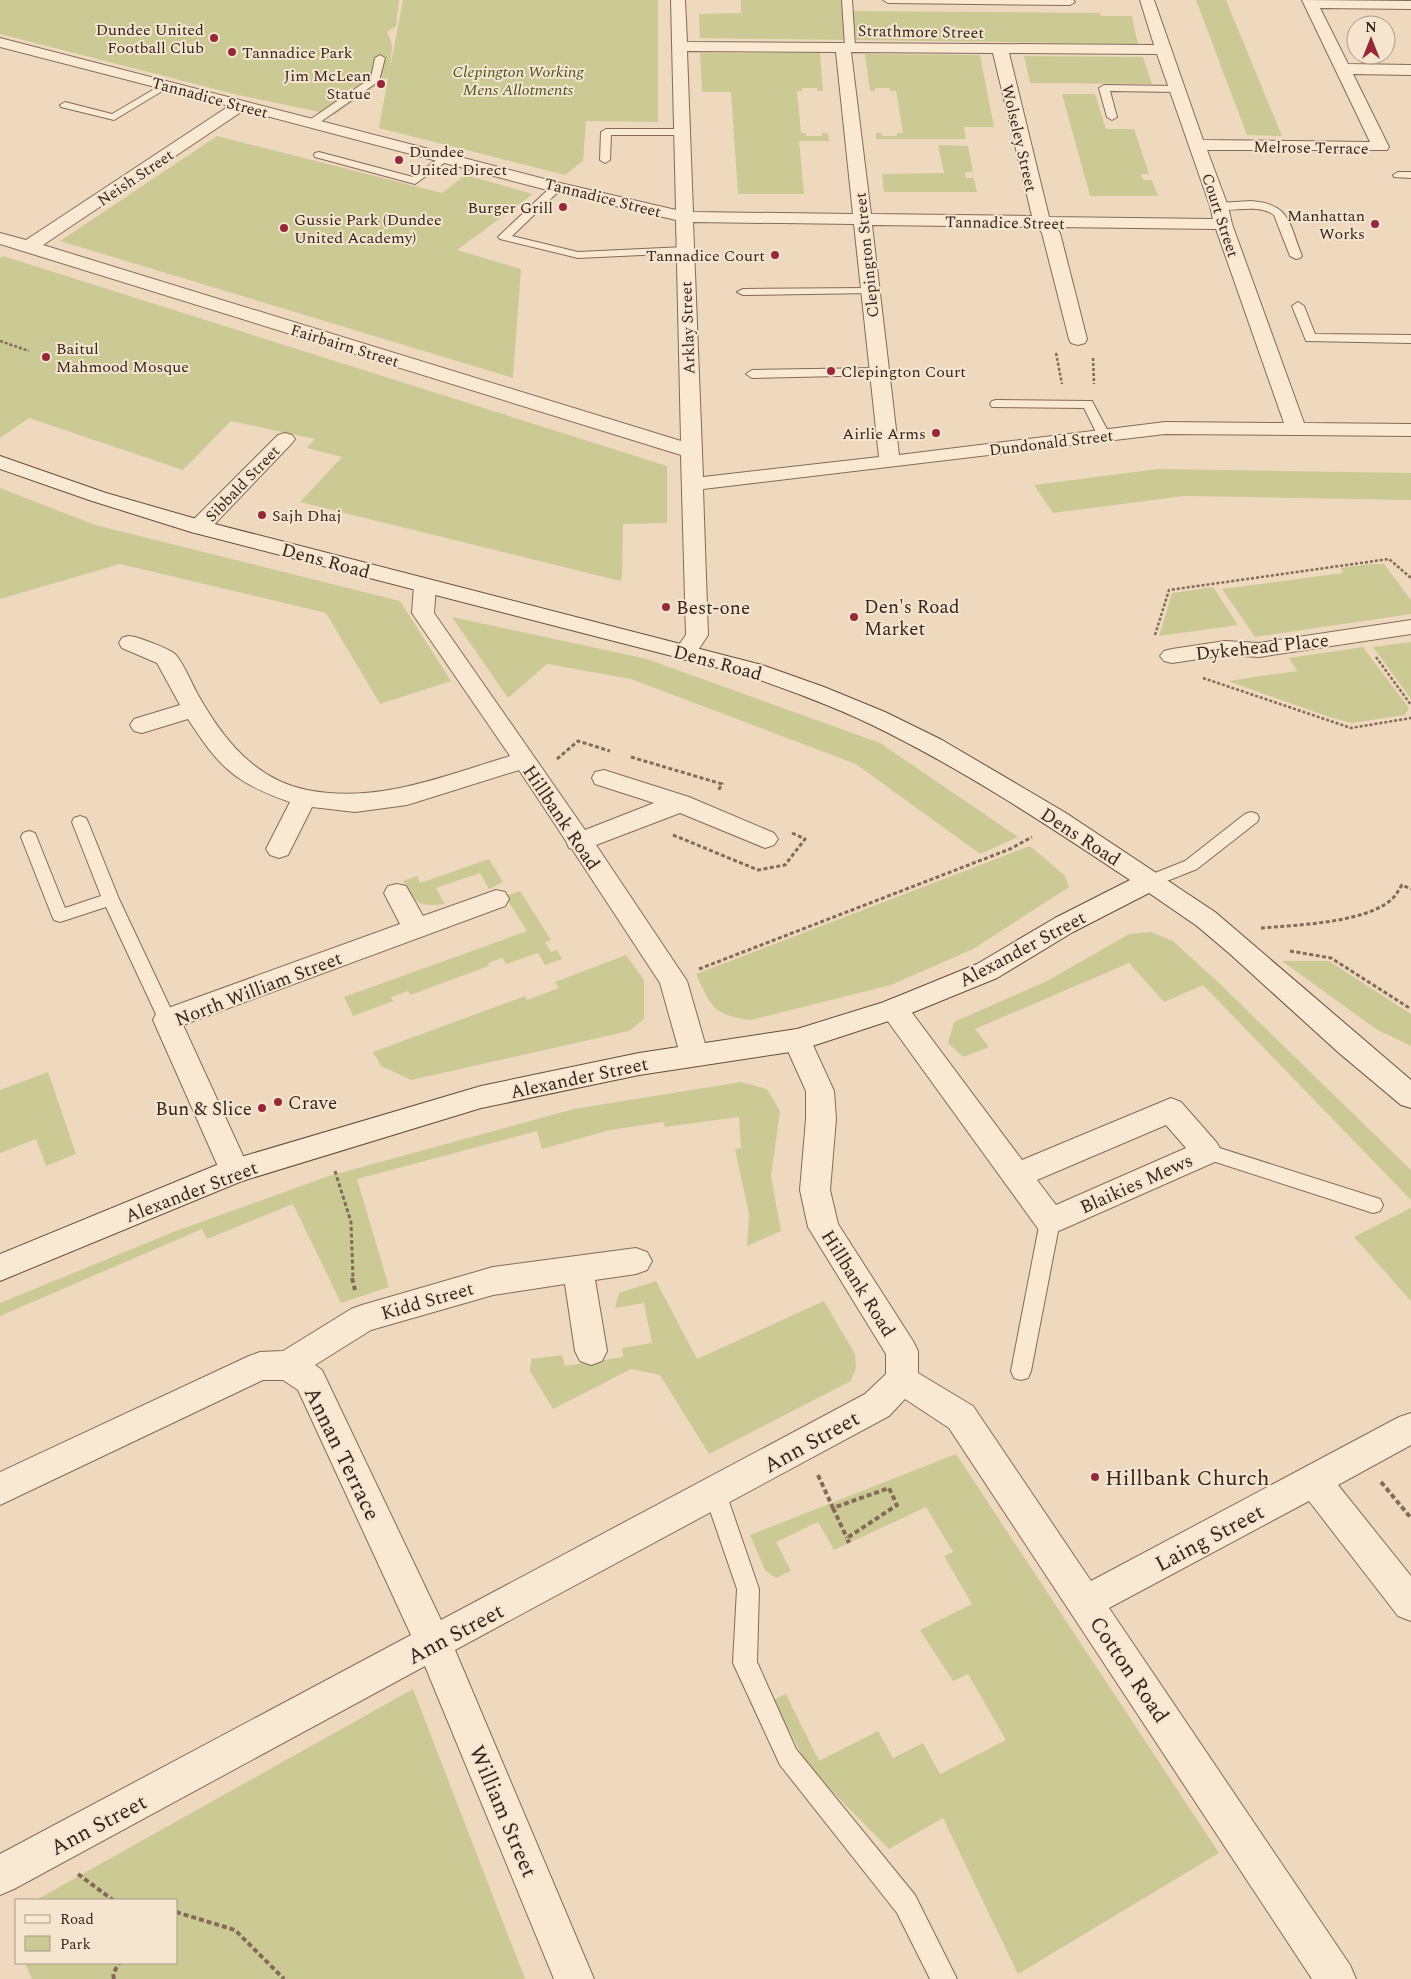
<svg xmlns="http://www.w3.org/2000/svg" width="1411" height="1979" viewBox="0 0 1411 1979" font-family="Spectral,serif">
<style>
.green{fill:#ccca94}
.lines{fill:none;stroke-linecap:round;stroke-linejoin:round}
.lane-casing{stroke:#866a58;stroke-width:2}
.street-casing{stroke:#866a58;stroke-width:2}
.secondary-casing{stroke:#684b3b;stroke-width:2}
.path-far2{stroke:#866a58;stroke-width:2.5;stroke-dasharray:3 2;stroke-linecap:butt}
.path-far1{stroke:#866a58;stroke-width:3;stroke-dasharray:4 2.5;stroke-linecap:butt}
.path{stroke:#866a58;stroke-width:4;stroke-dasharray:5 3;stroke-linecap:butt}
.lane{fill:#f9e8d2;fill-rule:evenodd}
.street{fill:#f9e8d2;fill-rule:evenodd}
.secondary{fill:#f9e8d2;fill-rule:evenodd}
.poi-dot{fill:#962839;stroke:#f5e5cf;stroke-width:2}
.labels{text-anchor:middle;stroke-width:4;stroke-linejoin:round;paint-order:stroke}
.far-poi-label{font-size:16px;fill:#36251c;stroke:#f5e5cf;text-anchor:end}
.far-street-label{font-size:16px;fill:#36251c;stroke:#f5e5cf}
.far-park-label{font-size:16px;font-style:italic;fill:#4d5223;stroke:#f5e5cf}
.street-label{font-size:19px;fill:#36251c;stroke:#f5e5cf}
.poi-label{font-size:19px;fill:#36251c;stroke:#f5e5cf;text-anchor:start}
.near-street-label{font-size:22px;fill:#36251c;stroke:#f5e5cf}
.near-poi-label{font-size:22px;fill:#36251c;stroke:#f5e5cf;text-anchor:start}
</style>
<rect width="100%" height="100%" fill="#eed9bf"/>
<g class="green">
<path d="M0 0H399L396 26 387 32 392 44 390 68 403 0H658V122L586 121 583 161 565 175 379 128 388 77 334 115 238 95 0 34Z"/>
<path d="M741 0H842L844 40 700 38 699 14 741 13Z"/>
<path d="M1196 0H1226L1282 136 1247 135Z"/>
<path d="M852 11 1100 13 1101 16H1132L1138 44 855 40Z"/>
<path d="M700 53H820L823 91H817V88H802V91H797L801 133H806V136H822V133H828L829 141H799L804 194H738L731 92H702Z"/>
<path d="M865 54 980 55 994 127H964L966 139H876V133H881L882 136H897V133H903L896 91H890V88H875V91H870Z"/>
<path d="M1024 56 1143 57 1152 84 1030 83Z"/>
<path d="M1062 94H1095L1106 129H1134L1149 174H1141L1143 180H1152L1158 196H1090Z"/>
<path d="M217 136 442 193 465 175 533 194 457 250 521 269 513 378 60 241Z"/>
<path d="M938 145 968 146 973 172H965L966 178H974L977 192H884L882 174 944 173Z"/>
<path d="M3 256 667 466V523L623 524 622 578 620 581 300 502 342 457 307 448 315 439 231 421 183 470 29 418 0 438V258Z"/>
<path d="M1158 469 1411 473V500L1184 496 1053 513 1034 485Z"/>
<path d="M0 488 95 525 400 601 451 681 380 704 326 613 120 564 0 599Z"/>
<path d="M1369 564H1384L1411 600V614L1255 637 1222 589 1343 573 1341 568Z"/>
<path d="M1213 587 1238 625 1159 636 1172 593Z"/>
<path d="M452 617 647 659 880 743 1018 837 980 854 856 764 631 679 547 664 508 698Z"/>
<path d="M1411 642V699L1373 647Z"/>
<path d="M1363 647 1409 708 1405 715 1352 723 1329 717 1228 681 1297 671 1289 658Z"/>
<path d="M1030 846 1065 876 1069 887 973 949 891 985 751 1020C713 1015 711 1007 696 974Z"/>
<path d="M489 859 503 882 489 889 480 873 436 888 445 904C418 907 415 904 403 881L417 876 420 883Z"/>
<path d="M520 891 551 940 545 942 551 952 557 950 562 959 545 965 538 953 506 964 502 958 488 963 489 966 410 995 408 991 391 997 393 1001 353 1016 344 997 527 931 505 896Z"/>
<path d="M1151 932 1173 941 1220 984 1411 1170V1200L1203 985 1164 1002 1129 963 975 1029 989 1047 963 1057 948 1043 954 1022 1047 981 1129 934Z"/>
<path d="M626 955 644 980V1019L629 1031 411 1080 381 1066 373 1052 525 996 527 1000 559 988 555 982Z"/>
<path d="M1282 961H1329L1411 1014V1046L1376 1029Z"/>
<path d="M48 1072 76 1154 46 1166 36 1139 0 1153V1090Z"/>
<path d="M741 1082 767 1089 780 1111 771 1176 781 1231 747 1246 749 1214 735 1149 741 1148 739 1117 665 1127 663 1122 610 1130 542 1149 537 1131 357 1179 389 1287 341 1303 293 1204 207 1239 202 1229 0 1316V1303L176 1231 329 1176 574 1109Z"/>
<path d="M1411 1208V1301L1354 1237Z"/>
<path d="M656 1281 697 1359 824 1301 855 1354 856 1368 851 1381 709 1454 660 1375 631 1369 553 1409 530 1371 531 1359 562 1355 565 1366 623 1357 622 1348 652 1343 644 1303 615 1308 619 1293Z"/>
<path d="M956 1454 1219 1853 1018 1974 943 1818 889 1849 809 1768 773 1700 786 1694 819 1761 878 1731 893 1758 923 1743 940 1774 1006 1740 968 1674 953 1681 920 1630 972 1604 944 1556 953 1552 926 1507 834 1550 818 1522 776 1542 791 1571 776 1578 765 1570 750 1535Z"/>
<path d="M413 1689 525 1979H32L25 1963H176V1900H36Z"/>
</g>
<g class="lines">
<g class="lane-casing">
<g id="lane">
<path d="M842 0H852L855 47 850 50 845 47Z"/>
<path d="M883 0H1073L1075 2 1070 5 888 3Z"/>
<path d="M380 55 385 58 379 81 316 125H308V121L371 78 375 58Z"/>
<path d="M166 82 169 83V87L114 120 61 107 60 105 65 102 112 114Z"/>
<path d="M1104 85 1177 86 1182 89 1177 92 1110 91 1117 117 1112 120 1107 117 1099 88Z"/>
<path d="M606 129H681L686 132 681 135H611L610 160 605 163 600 160 601 132Z"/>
<path d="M319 152 413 177 442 156H450L451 158 415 184 315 157 314 155 315 153Z"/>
<path d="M1398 172H1411V178L1394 177 1393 175Z"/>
<path d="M557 184 562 187 561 189 512 236 578 252 685 247 691 250 685 253 578 258 500 239 498 237 500 235 553 185Z"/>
<path d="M1251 201C1291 204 1289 224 1302 256L1300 258 1296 259 1290 256 1274 215C1256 201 1224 216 1214 206L1219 203Z"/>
<path d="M869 288 873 289 875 291 873 293 743 295 737 292 743 289Z"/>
<path d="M1298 302 1304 306 1315 334 1411 335V343L1306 341 1292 306Z"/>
<path d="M879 368 883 369 885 372 883 375 752 378 746 374 752 370Z"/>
<path d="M996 400 1092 401 1110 435 1109 438H1099L1084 408 992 407 990 404 992 401Z"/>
<path d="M1251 812 1257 814 1259 818 1257 822 1197 869 1157 885 1151 887 1145 885 1143 881 1145 877 1185 861 1245 814Z"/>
<path d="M80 816 86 818 88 822 119 899 176 1020 173 1025 167 1027 161 1025 106 907 60 922 54 920 52 916 21 837 23 833 29 831 35 833 65 908 101 896 72 822 74 818Z"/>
<path d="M1207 1144 1380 1199 1383 1205 1380 1211 1373 1213 1200 1157 1198 1152 1200 1147Z"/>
<path d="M1050 1213 1057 1215 1060 1221 1031 1371 1028 1378 1021 1380 1014 1378 1011 1371 1040 1221 1043 1215Z"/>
<path d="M715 1483 723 1486 726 1493 759 1589 757 1662 796 1749 915 1895 957 1979H930L897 1913 780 1765 733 1663 737 1589 704 1493 707 1486Z"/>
</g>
</g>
<g class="street-casing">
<g id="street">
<path d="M671 0H685L687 42 1154 45 1140 0H1154L1203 140 1370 142 1302 0 1411 1V9L1320 8 1348 64 1411 65V75L1353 74 1389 147 1387 150H1207L1228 206 1232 224 1304 423 1411 424V436L1165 434 703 489 708 635 693 658 685 660 677 658 673 653 686 635 681 455 0 244V233L26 240 229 106 0 47V38L560 183 676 210ZM687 51 836 52 853 214 693 212ZM851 52 993 53 1032 216 871 214ZM1009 53 1157 54 1210 206 1213 219 1049 217ZM244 110 551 191 676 220 681 441 43 245ZM693 222 854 224 879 457 703 477ZM872 225 1038 227 1042 233 1069 339 1071 343 1078 345 1085 343 1087 339 1060 233 1056 227 1216 229 1284 423 1165 422 899 455Z"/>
<path d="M285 433 292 435 295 439 292 443 207 532 199 533 191 532 188 527 191 522 278 435Z"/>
<path d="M425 579 433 581 436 586 434 613 585 830 654 803 595 784 592 778 595 772 604 770 689 797 774 833 778 839 774 845 765 848 680 813 596 845 687 981 708 1054 704 1062 694 1065 684 1062 680 1054 660 983 572 849 569 848 566 841 519 770 407 805 355 812 312 807 288 855 279 858 270 855 266 849 290 802C235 783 219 767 188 719L142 733 134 731 130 725 134 719 180 705 157 663 122 648 119 643 122 638C124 637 127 636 129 636 136 636 170 649 175 654 183 662 191 682 197 693 222 738 254 779 307 790 377 804 444 776 510 756L412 613 414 586 417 581Z"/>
<path d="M1411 620V634L1259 657 1225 655 1172 663 1164 661 1160 656 1164 651 1172 649 1225 641 1259 643Z"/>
<path d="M397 884 406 886 423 916 496 890 505 892 509 899 505 906 183 1025 250 1171 246 1180 235 1183 224 1180 153 1020 157 1012 400 924 384 893 388 886Z"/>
<path d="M894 998 904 1002 1022 1160 1171 1098 1181 1102 1217 1143 1222 1152 1217 1161 1061 1230 1050 1234 1039 1230 884 1016 880 1009 884 1002ZM1166 1125 1186 1148 1056 1205 1037 1180Z"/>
<path d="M797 1029 807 1032 834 1091 836 1119 830 1190 838 1224 913 1341 918 1351V1373L973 1406 1091 1581 1399 1417 1411 1413V1445L1338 1485 1411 1576V1621L1398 1616 1309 1501 1109 1608 1350 1965 1356 1979H1312L949 1428 905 1399 889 1416 455 1650 594 1979H554L425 1666 14 1889 0 1895V1854L411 1635 298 1390 283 1380H263L0 1505V1472L249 1356 260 1352 283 1351 351 1309 362 1305 493 1267 636 1248 647 1252 652 1261 647 1270 636 1274 595 1280 607 1351 602 1361 591 1365 580 1361 575 1351 565 1284 493 1295 371 1330 315 1365 322 1370 441 1620 865 1394 886 1374V1354L808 1227 800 1190 806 1119V1091L783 1040 787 1032Z"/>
</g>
</g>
<g class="secondary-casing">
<path id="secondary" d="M0 456 106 493 207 522 762 665 824 687 885 712 942 740 1066 813 1215 912 1411 1080V1108L1401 1105 1339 1053 1230 954 1197 926 1149 893 1073 932 997 978 904 1016 797 1051 639 1075 481 1108 242 1181 0 1281V1254L224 1162 481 1086 639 1053 797 1029 884 1002 977 964 1055 918 1130 880C1046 824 961 768 870 724 830 705 788 690 746 675L191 532 92 501 0 469Z"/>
</g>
<g class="path-far2">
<path d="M0 341 29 351"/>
<path d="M1056 353 1062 384"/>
<path d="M1093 358 1094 384"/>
<path d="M1155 635 1169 590 1389 559 1411 578"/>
<path d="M1376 657 1411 705"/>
<path d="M1203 678 1351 728 1411 718"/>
</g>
<g class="path-far1">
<path d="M631 757 722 784 718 791"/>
<path d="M557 759 578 741 610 751"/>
<path d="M673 835 758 870 785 865 805 839 792 833"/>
<path d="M1261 928C1296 925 1368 923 1393 898 1397 894 1399 889 1402 885L1411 889"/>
<path d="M1290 951 1331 958 1411 1009"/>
<path d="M699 969 1010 849 1032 837"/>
<path d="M335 1171 351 1222 353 1279"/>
</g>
<g class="path">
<path d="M352 1278 355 1290"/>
<path d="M818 1475 833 1508 889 1488 897 1505 847 1538 849 1543"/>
<path d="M1381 1482 1411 1518"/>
<path d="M833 1508 847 1538"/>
<path d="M78 1874 113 1900"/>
<path d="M176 1912 235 1930 284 1979"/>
<path d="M114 1979 113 1974 119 1963"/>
</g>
<use href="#lane" class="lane"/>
<use href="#street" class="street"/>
<use href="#secondary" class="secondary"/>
</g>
<g class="poi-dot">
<circle cx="214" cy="38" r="5"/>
<circle cx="232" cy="52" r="5"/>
<circle cx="381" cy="84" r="5"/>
<circle cx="399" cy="160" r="5"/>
<circle cx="563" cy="207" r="5"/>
<circle cx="1375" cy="224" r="5"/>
<circle cx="284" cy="228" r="5"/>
<circle cx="775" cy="255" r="5"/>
<circle cx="46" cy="357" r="5"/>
<circle cx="831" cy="371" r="5"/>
<circle cx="936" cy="433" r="5"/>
<circle cx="262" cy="515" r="5"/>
<circle cx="666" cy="607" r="5"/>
<circle cx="854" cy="617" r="5"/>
<circle cx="278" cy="1102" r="5"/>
<circle cx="262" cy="1108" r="5"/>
<circle cx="1095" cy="1477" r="5"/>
</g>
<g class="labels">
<g class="far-poi-label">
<text x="204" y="35">Dundee United<tspan x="204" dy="18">Football Club</tspan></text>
<text x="242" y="58" text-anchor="start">Tannadice Park</text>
<text x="371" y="81">Jim McLean<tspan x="371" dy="18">Statue</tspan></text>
<text x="409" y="157" text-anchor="start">Dundee<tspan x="409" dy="18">United Direct</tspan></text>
<text x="553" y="213">Burger Grill</text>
<text x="1365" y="221">Manhattan<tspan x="1365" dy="18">Works</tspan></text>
<text x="294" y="225" text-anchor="start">Gussie Park (Dundee<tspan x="294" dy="18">United Academy)</tspan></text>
<text x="765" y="261">Tannadice Court</text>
<text x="56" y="354" text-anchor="start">Baitul<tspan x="56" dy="18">Mahmood Mosque</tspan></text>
<text x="841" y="377" text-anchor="start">Clepington Court</text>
<text x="926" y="439">Airlie Arms</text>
<text x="272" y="521" text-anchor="start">Sajh Dhaj</text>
</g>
<g class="far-street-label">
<text transform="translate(921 31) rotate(1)" y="6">Strathmore Street</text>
<text transform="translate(210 97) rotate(15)" y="6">Tannadice Street</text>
<text transform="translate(1020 138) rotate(77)" y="6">Wolseley Street</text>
<text transform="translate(1311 147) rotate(1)" y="6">Melrose Terrace</text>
<text transform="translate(135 177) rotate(-34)" y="6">Neish Street</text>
<text transform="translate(603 197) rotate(14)" y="6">Tannadice Street</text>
<text transform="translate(1221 215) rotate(72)" y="6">Court Street</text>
<text transform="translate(1005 222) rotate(1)" y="6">Tannadice Street</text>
<text transform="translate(866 255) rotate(-96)" y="6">Clepington Street</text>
<text transform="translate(687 328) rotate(-92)" y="6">Arklay Street</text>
<text transform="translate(345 345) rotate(17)" y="6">Fairbairn Street</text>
<text transform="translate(1051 442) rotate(-7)" y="6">Dundonald Street</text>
<text transform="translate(242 483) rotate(-46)" y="6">Sibbald Street</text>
</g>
<g class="far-park-label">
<text x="518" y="77">Clepington Working<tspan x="518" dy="18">Mens Allotments</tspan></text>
</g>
<g class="street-label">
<text transform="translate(326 560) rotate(15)" y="7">Dens Road</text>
<text transform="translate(1262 646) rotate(-6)" y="7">Dykehead Place</text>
<text transform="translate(718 662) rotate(15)" y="7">Dens Road</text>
<text transform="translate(562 817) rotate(56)" y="7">Hillbank Road</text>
<text transform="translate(1081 836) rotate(33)" y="7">Dens Road</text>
<text transform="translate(1022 948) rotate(-28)" y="7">Alexander Street</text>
<text transform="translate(258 988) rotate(-21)" y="7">North William Street</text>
<text transform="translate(579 1077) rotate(-12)" y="7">Alexander Street</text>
<text transform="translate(1136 1183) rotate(-24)" y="7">Blaikies Mews</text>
<text transform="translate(191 1191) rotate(-21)" y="7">Alexander Street</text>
<text transform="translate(859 1283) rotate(58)" y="7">Hillbank Road</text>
<text transform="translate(427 1300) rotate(-16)" y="7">Kidd Street</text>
</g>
<g class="poi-label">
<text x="864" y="613">Den's Road<tspan x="864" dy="22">Market</tspan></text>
<text x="676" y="614">Best-one</text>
<text x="288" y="1109">Crave</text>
<text x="252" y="1115" text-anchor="end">Bun &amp; Slice</text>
</g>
<g class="near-street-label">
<text transform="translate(811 1441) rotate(-29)" y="8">Ann Street</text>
<text transform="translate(343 1453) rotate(64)" y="8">Annan Terrace</text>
<text transform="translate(1209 1537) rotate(-28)" y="8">Laing Street</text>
<text transform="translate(455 1633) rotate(-28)" y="8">Ann Street</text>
<text transform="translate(1130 1669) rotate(56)" y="8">Cotton Road</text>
<text transform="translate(504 1811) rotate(67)" y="8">William Street</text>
<text transform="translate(98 1824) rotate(-28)" y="8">Ann Street</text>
</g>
<g class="near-poi-label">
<text x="1105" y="1485">Hillbank Church</text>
</g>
</g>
<rect x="15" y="1899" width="162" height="65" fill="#f5e5cf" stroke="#a99887"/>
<rect x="25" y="1915" width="25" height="8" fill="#f9e8d2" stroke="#a99887"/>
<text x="60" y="1924" font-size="15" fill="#36251c">Road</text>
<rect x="25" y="1936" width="25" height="15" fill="#ccca94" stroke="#a99887"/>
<text x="60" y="1949" font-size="15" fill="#36251c">Park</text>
<g transform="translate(1371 40)"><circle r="24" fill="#f5e5cf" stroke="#a99887"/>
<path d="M0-4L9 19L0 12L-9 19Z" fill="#962839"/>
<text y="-8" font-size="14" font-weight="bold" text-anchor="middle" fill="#36251c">N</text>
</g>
</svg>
